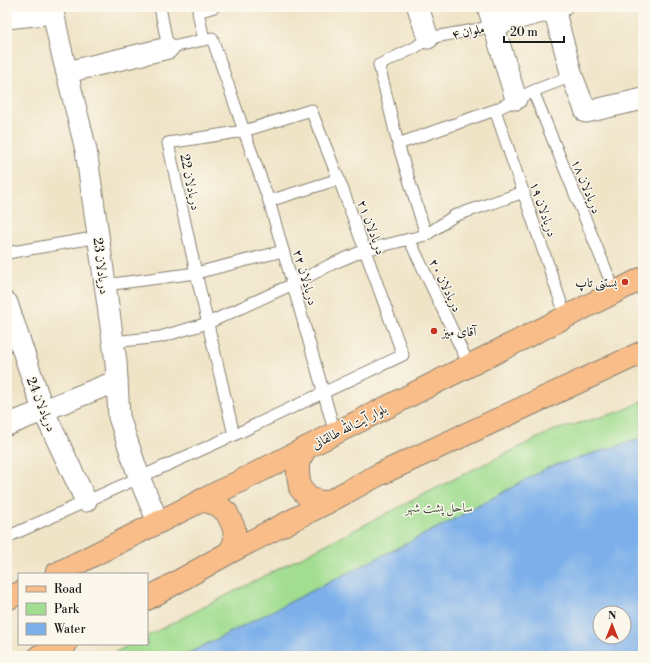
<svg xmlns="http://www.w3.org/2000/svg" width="650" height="663" viewBox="0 0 650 663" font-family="'Libre Bodoni',Amiri,serif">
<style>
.green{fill:#a2dd91;stroke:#5f7c56}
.water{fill:#7db0ea;stroke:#4c6683;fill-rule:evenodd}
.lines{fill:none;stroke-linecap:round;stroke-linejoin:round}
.service-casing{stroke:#868072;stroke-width:13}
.minor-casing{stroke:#868072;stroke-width:23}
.primary-casing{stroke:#868072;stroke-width:24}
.service{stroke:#fff;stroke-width:11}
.minor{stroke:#fff;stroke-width:21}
.primary{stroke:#f8bd89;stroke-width:22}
.poi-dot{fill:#c8321e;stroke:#fbf7ec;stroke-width:1.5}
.labels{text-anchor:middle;stroke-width:3;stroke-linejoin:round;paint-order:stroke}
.street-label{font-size:13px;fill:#1c1c1c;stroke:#fbf7ec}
.poi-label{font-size:13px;fill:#1c1c1c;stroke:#fbf7ec;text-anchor:end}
.park-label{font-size:13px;fill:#44563f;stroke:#fbf7ec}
</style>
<rect width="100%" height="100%" fill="#fbf7ec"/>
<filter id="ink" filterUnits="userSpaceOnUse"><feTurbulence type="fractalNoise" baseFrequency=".025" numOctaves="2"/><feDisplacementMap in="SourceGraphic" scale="8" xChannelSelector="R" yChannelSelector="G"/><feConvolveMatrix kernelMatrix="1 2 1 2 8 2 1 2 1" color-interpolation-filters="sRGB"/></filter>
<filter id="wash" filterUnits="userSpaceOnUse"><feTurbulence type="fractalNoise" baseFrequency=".012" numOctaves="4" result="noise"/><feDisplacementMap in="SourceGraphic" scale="16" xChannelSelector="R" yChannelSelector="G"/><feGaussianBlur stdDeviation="0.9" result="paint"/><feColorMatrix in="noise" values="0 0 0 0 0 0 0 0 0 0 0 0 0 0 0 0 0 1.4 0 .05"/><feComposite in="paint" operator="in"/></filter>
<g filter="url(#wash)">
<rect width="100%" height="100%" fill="#f0e4c7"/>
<path class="green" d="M643 400V438L549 467 449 522 183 656H108L131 644H147V636L458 477 552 431 622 411Z"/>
<path class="water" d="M643 438V656H183L449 522 549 467ZM600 613H624V637H600Z"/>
</g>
<g filter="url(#ink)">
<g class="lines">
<g class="service-casing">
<g id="service">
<path d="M160 7 168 48 212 38 244 131 168 143 196 273 234 435"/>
<path d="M204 40 198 12 214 7"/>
<path d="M533 91 615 292"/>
<path d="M495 110 566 317"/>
<path d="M398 144 495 110 533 91 572 76"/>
<path d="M269 201 339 179"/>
<path d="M426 235 398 144 379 65 416 47 428 38 480 29 493 25"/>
<path d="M409 239 469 365"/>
<path d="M7 253 99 237"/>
<path d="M105 285 196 273 283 251"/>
<path d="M113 342 160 337 208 323 293 284 332 264 365 250 426 235 454 216 524 192"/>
<path d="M7 537 234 435 403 355 343 190 311 110 244 131 269 201 335 433"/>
</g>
</g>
<g class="minor-casing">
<g id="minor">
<path d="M52 7 60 45 86 150 116 362 119 417 139 477 158 522"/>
<path d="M418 7 428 38"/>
<path d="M488 7 516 99"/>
<path d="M554 9 572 76 586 112 643 99"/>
<path d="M7 18 53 13"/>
<path d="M493 25 561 7"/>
<path d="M67 72 168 48"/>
<path d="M7 303 43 410 86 501"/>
<path d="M7 425 117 381"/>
</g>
</g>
<g class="primary-casing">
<g id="primary">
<path d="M306 448 298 462V474L300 488 310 499 326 503"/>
<path d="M202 500 218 505 227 513 234 528 235 541 230 552"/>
<path d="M56 574 643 278"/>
<path d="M7 599 19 593"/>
<path d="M147 599 230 552 326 503 378 475 643 352"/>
<path d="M39 656 66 644"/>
</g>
</g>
<use href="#service" class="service"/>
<use href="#minor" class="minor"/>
<use href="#primary" class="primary"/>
</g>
</g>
<g class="poi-dot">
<circle cx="625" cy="282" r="4"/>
<circle cx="434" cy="331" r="4"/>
</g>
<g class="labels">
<g class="street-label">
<text transform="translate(468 31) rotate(-12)" y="5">ملوان ۴</text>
<text transform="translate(191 182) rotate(78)" y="5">دریادلان 22</text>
<text transform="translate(587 186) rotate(68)" y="5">دریادلان ۱۸</text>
<text transform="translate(544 209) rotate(71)" y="5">دریادلان ۱۹</text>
<text transform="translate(372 227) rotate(70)" y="5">دریادلان ۲۱</text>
<text transform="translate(102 266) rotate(83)" y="5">دریادلان 23</text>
<text transform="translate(306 277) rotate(74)" y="5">دریادلان ۲۲</text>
<text transform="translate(446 285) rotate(64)" y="5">دریادلان ۲۰</text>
<text transform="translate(42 404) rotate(68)" y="5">دریادلان 24</text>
<text transform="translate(349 426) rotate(-27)" y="5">بلوار آیت‌الله طالقانی</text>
</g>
<g class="poi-label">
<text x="617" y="287">بستنی تاپ</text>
<text x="442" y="336" text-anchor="start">آقای میز</text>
</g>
<g class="park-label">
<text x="439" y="512">ساحل پشت شهر</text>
</g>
</g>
<rect width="650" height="663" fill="none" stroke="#fbf7ec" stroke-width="24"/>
<rect x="18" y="573" width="130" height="72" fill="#fbf7ec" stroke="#a29f99"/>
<rect x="26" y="586" width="20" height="6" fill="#f8bd89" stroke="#a29f99"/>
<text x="54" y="593" font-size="12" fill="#1c1c1c">Road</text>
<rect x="26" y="603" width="20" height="12" fill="#a2dd91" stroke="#a29f99"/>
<text x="54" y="613" font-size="12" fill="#1c1c1c">Park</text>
<rect x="26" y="623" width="20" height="12" fill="#7db0ea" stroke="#a29f99"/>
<text x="54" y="633" font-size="12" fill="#1c1c1c">Water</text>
<g transform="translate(612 625)"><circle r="19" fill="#fbf7ec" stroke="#a29f99"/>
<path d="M0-3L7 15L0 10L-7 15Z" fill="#c8321e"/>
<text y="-6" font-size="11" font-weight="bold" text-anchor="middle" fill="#1c1c1c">N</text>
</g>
<path d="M504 36v6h60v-6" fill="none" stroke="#1c1c1c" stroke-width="2"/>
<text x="510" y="36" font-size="12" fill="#1c1c1c" stroke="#fbf7ec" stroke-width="3" paint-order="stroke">20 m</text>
</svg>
